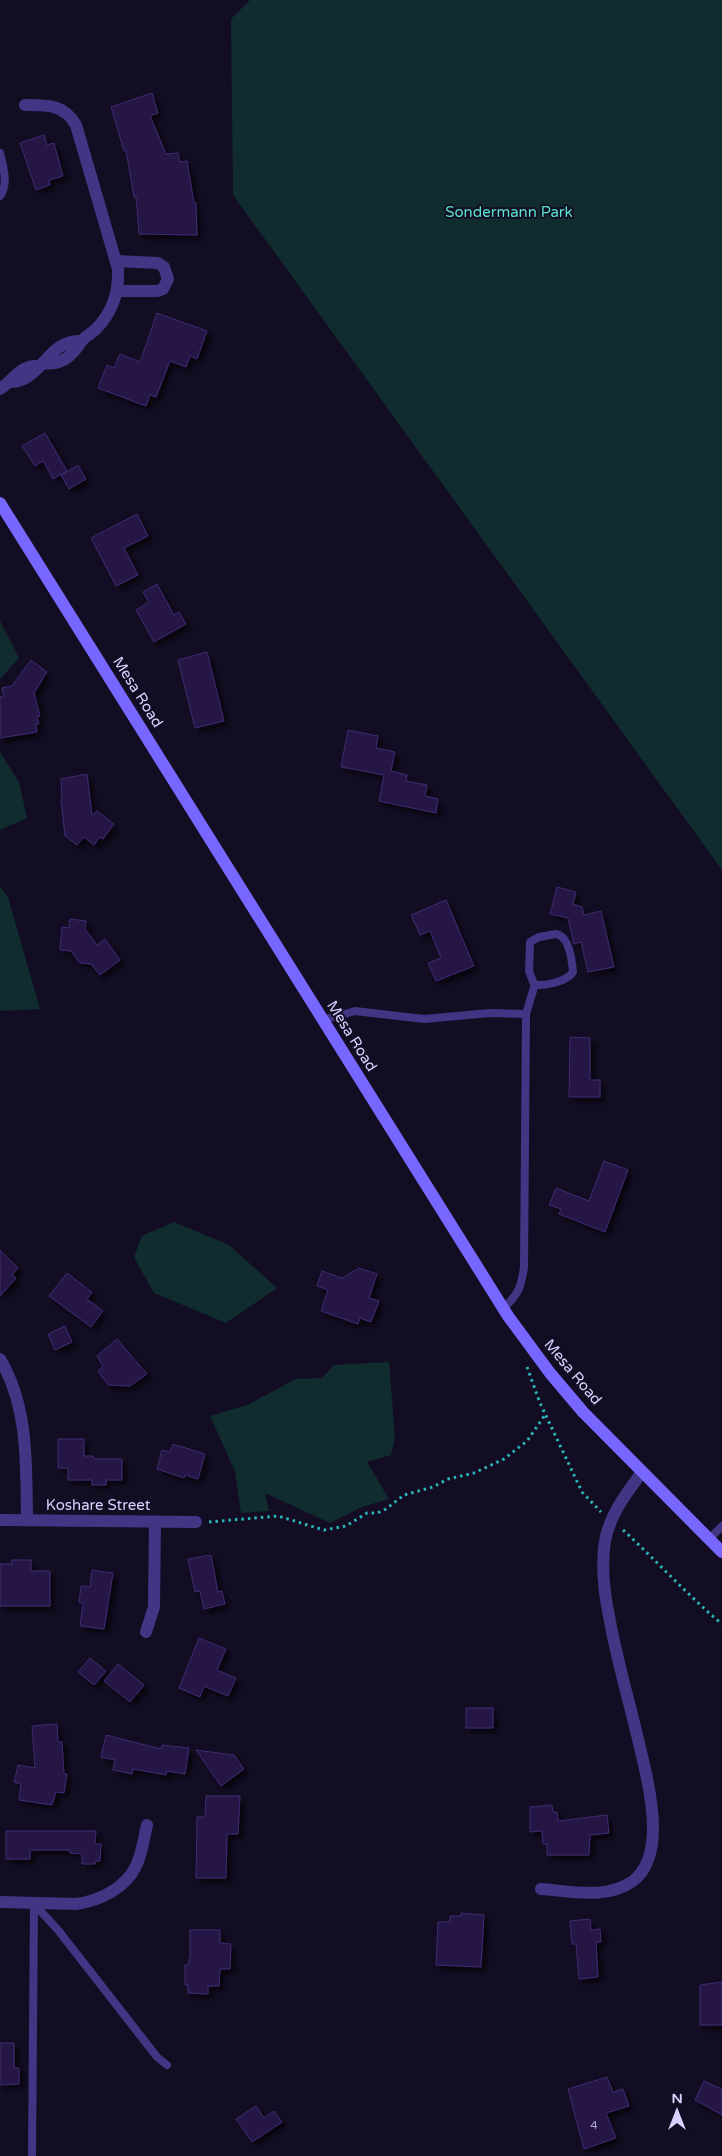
<svg xmlns="http://www.w3.org/2000/svg" width="722" height="2156" viewBox="0 0 722 2156" font-family="'Varela Round',sans-serif">
<style>
.green{fill:#102c2e}
.building{fill:#251845;stroke:#3e2a72;filter:url(#shadow)}
.lines{fill:none;stroke-linecap:round;stroke-linejoin:round}
.path{stroke:#2ab6b9;stroke-width:3;stroke-dasharray:2.5 4;stroke-linecap:butt}
.service{stroke:#403684;stroke-width:8}
.minor{stroke:#403684;stroke-width:12}
.secondary{stroke:#7767ff;stroke-width:12}
.labels{text-anchor:middle;stroke-width:4;stroke-linejoin:round;paint-order:stroke}
.number-label{font-size:12px;fill:#aca2d0}
.park-label{font-size:15px;fill:#57e3cc;stroke:#130d23}
.street-label{font-size:15px;fill:#d9d0ff;stroke:#130d23}
</style>
<defs>
<filter id="shadow"><feDropShadow dx="4.5" dy="4.5" stdDeviation="2.5" flood-color="#0009"/></filter>
</defs>
<rect width="100%" height="100%" fill="#130d23"/>
<g class="green">
<path d="M250 0H722V870L233 195 231 19Z"/>
<path d="M0 621 19 658 0 679Z"/>
<path d="M0 752 19 782 27 818 0 830Z"/>
<path d="M0 887 8 897 40 1009 0 1011Z"/>
<path d="M174 1222 229 1245 277 1288 226 1323 154 1293 134 1257 142 1236Z"/>
<path d="M389 1362 395 1439 391 1455 367 1462 389 1499 362 1507 330 1523 265 1493 269 1511 241 1513 235 1471 210 1416 247 1405 296 1379 322 1378 334 1365Z"/>
</g>
<g class="building">
<path d="M152 93 158 113 150 116 166 154 178 153 180 162 187 161 194 203H196L197 235 139 234 136 197H134L126 150 124 151 111 107Z"/>
<path d="M44 135 47 145 54 143 63 176 49 180 50 185 36 190 20 143Z"/>
<path d="M157 313 207 331 197 359 190 356 186 367 170 361 156 397 150 395 146 406 98 388 107 365 114 368 120 354 140 362Z"/>
<path d="M45 433 67 471 53 479 43 461 35 466 22 446Z"/>
<path d="M78 465 86 479 69 489 61 475Z"/>
<path d="M137 514 148 536 124 548 138 575 116 586 91 538Z"/>
<path d="M157 584 174 615 179 612 186 624 154 642 136 610 149 602 143 592Z"/>
<path d="M207 652 224 721 195 728 178 660Z"/>
<path d="M31 660 47 672 34 693 40 716 37 717 39 724H36L37 732 0 738V697L4 696 2 688 12 686Z"/>
<path d="M348 730 378 736 376 748 395 752 391 771 407 775 406 781 427 785 425 796 438 799 436 813 379 801 384 775 341 767Z"/>
<path d="M87 774 92 815 97 811 114 824 103 839 100 837 94 845 84 837 77 845 65 836 61 800 62 799 61 779Z"/>
<path d="M557 887 576 892 573 904 582 907 584 915 601 911 614 967 588 972 581 942 574 944 568 918 550 914Z"/>
<path d="M446 900 474 966 436 981 428 963 441 958 430 931 420 935 411 915Z"/>
<path d="M70 919 86 921 85 929 97 945 105 939 120 960 100 975 91 964 80 963 71 951 60 950 62 927 69 928Z"/>
<path d="M570 1037 590 1038V1080H600V1097H569Z"/>
<path d="M604 1161 628 1170 605 1232 559 1214 561 1209 549 1205 556 1188 589 1201Z"/>
<path d="M0 1250 18 1268 12 1275 16 1278 0 1296Z"/>
<path d="M359 1268 377 1274 369 1298 379 1301 371 1322 360 1318 358 1324 321 1311 328 1290 317 1286 322 1271 342 1278Z"/>
<path d="M67 1273 92 1292 87 1299 103 1311 91 1327 49 1296Z"/>
<path d="M65 1326 72 1342 55 1350 48 1334Z"/>
<path d="M117 1339 147 1374 130 1386 108 1385 98 1371 103 1366 97 1356Z"/>
<path d="M58 1439H84V1456H93L95 1459H122V1480H106V1485H92V1480H68V1468H58Z"/>
<path d="M173 1444 205 1454 198 1479 185 1475 184 1478 157 1469 162 1450 170 1452Z"/>
<path d="M211 1555 218 1592 222 1591 225 1604 204 1609 200 1591 195 1592 188 1559Z"/>
<path d="M12 1560H31V1571H50V1606H0V1564H12Z"/>
<path d="M92 1570 113 1573 104 1629 80 1626 83 1603 79 1602 81 1586 90 1587Z"/>
<path d="M199 1638 226 1649 217 1670 236 1678 228 1696 204 1686 200 1697 179 1688Z"/>
<path d="M90 1658 106 1671 94 1685 78 1672Z"/>
<path d="M118 1664 144 1685 130 1702 104 1681Z"/>
<rect x="466" y="1708" width="27" height="20"/>
<path d="M57 1724 58 1742H62L64 1774H67L64 1793 56 1792 52 1805 19 1800 21 1784 14 1782 18 1765 35 1768 32 1726Z"/>
<path d="M106 1735 161 1749 162 1745 189 1748 185 1774 167 1771 166 1775 133 1769 132 1774 113 1770 115 1760 101 1757Z"/>
<path d="M196 1750 234 1755 244 1769 221 1786Z"/>
<path d="M206 1796H240L238 1834H227L226 1878H196L197 1817H205Z"/>
<path d="M552 1805 553 1812H557L558 1821 607 1815 609 1833 590 1835 589 1855H547V1844H543L542 1831 530 1832V1807Z"/>
<path d="M6 1831H96L95 1844H101L100 1861H96L95 1864H82V1854L70 1853V1850H30V1859H6Z"/>
<path d="M461 1913 484 1915 481 1967 436 1965 438 1922H450V1916H461Z"/>
<path d="M590 1919 591 1930 600 1929 601 1942H596L598 1977 579 1979 576 1944H572L570 1921Z"/>
<path d="M190 1930H220V1943L231 1944 230 1969H220L219 1986H208V1994L188 1993V1985H185V1965H188L190 1956Z"/>
<path d="M722 1982V2025H700V1985Z"/>
<path d="M0 2043H14V2068H19V2084L0 2085Z"/>
<path d="M607 2077 613 2092 623 2089 629 2106 606 2113 616 2138 584 2149 568 2089Z"/>
<path d="M704 2081 722 2089V2115L695 2100Z"/>
<path d="M256 2106 264 2118 274 2111 282 2122 252 2142 236 2119Z"/>
</g>
<g class="lines">
<g class="path">
<path d="M527 1367 540 1403 582 1492 601 1512"/>
<path d="M209 1522 278 1516 324 1530 346 1526 367 1513H377L386 1509 404 1495 433 1487 448 1479 474 1473 504 1459 527 1441 545 1415"/>
<path d="M623 1530C657 1561 686 1594 722 1624"/>
</g>
<g class="service">
<path d="M0 153C3 166 9 184 0 196"/>
<path d="M556 934C569 936 572 960 573 972 568 981 544 987 534 984L529 971 530 942 539 937Z"/>
<path d="M323 1020 355 1011 424 1019 489 1013 526 1014 535 984"/>
<path d="M504 1308C519 1293 521 1288 524 1267L526 1014"/>
<path d="M709 1539 722 1526"/>
<path d="M34 1904 58 1930 157 2057 167 2065"/>
<path d="M32 2156 34 1904"/>
</g>
<g class="minor">
<path d="M25 105C47 105 64 104 76 125L118 269C119 292 112 313 96 329 91 334 84 337 81 342 72 356 61 366 43 363"/>
<path d="M116 261 158 263 164 267 168 279 163 289 157 291H117"/>
<path d="M11 382C42 381 48 339 81 341"/>
<path d="M0 389C14 380 20 365 38 366"/>
<path d="M0 1359C29 1407 26 1466 27 1520"/>
<path d="M0 1520 196 1522"/>
<path d="M146 1632 154 1607 155 1522"/>
<path d="M541 1889C570 1891 607 1900 633 1881 649 1869 653 1846 653 1827 653 1802 647 1776 641 1752 631 1707 617 1662 609 1616 604 1592 601 1566 605 1541 610 1514 626 1494 642 1472"/>
<path d="M0 1902 76 1904C99 1901 126 1888 136 1866 142 1854 144 1838 147 1825"/>
</g>
<path class="secondary" d="M0 503 508 1316 550 1373 583 1412 722 1552"/>
</g>
<g class="labels">
<g class="number-label">
<text x="594" y="2129">4</text>
</g>
<g class="park-label">
<text x="509" y="217">Sondermann Park</text>
</g>
<g class="street-label">
<text transform="translate(138 692) rotate(58)" y="5">Mesa Road</text>
<text transform="translate(352 1036) rotate(58)" y="5">Mesa Road</text>
<text transform="translate(573 1372) rotate(50)" y="5">Mesa Road</text>
<text x="98" y="1510">Koshare Street</text>
</g>
</g>
<g transform="translate(677 2111)" stroke="#130d23" stroke-width="4" paint-order="stroke">
<path d="M0-4L9 19L0 12L-9 19Z" fill="#d9d0ff"/>
<text y="-8" font-size="14" font-weight="bold" text-anchor="middle" fill="#d9d0ff">N</text>
</g>
</svg>
